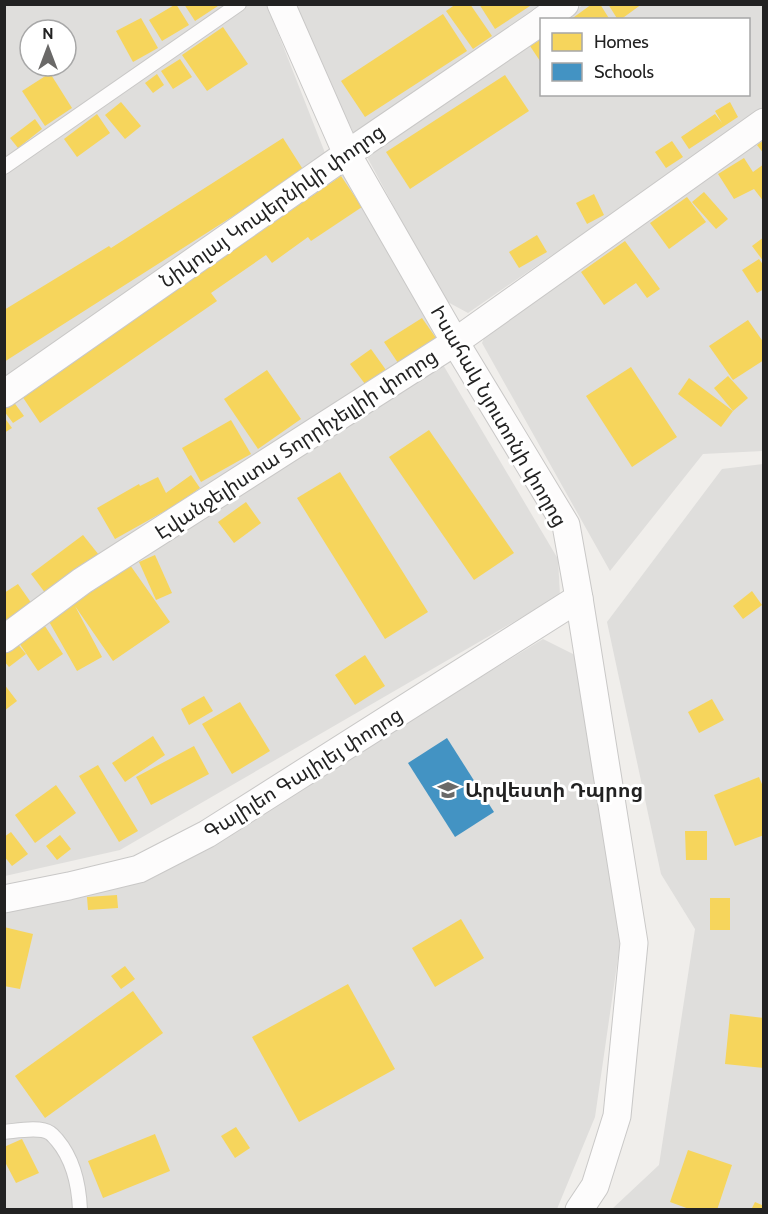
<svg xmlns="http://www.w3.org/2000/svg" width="768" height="1214" viewBox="0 0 768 1214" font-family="Cabin,'Noto Sans Armenian',sans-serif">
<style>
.residential{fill:#dfdedc;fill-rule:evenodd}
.homes{fill:#f6d55c}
.schools{fill:#4393c3}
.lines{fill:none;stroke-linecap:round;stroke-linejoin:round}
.lane-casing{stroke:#c9c8c7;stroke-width:16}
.street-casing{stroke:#c9c8c7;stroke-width:29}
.lane{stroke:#fdfcfc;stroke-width:14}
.street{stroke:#fdfcfc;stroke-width:27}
.labels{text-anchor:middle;stroke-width:6;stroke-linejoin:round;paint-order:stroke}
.street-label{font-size:20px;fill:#222;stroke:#fff}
.poi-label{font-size:20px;font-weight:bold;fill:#222;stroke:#fff;text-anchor:start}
</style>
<rect width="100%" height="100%" fill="#f0eeeb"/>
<g class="residential">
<path d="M5 5H267L327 158 5 381ZM30 30H66V66H30Z"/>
<path d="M292 5H547L354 134Z"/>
<path d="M583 5H763V110L468 313 444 300 366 155 541 33 542 94H748V20L562 19Z"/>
<path d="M763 135V451L703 454 610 571 482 343 487 331Z"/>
<path d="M341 166 443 344 5 635 4 403Z"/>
<path d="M442 363 558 559 560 595 120 850 5 876V645Z"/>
<path d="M763 464V1209H612L659 1165 695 929 661 874 607 622 722 469Z"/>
<path d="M543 639 575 655 620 944 595 1117 557 1209 5 1210V908L155 877Z"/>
</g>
<g class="homes">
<path d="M176 4 189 25 162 41 149 20Z"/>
<path d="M184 4H221L195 21Z"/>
<path d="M456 4H470L492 36 473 49 446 11Z"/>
<path d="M479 4H533L495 29Z"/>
<path d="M592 4H600L610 20H570Z"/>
<path d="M608 4H642L620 20H618Z"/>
<path d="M443 14 467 51 365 117 341 81Z"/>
<path d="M141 18 158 48 133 62 116 31Z"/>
<path d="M223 27 248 64 207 91 182 55Z"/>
<path d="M542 39V64L530 46Z"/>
<path d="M180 59 192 77 173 89 161 71Z"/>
<path d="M50 73 72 108 45 126 22 91Z"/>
<path d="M157 74 164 85 153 93 145 83Z"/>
<path d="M505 75 529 111 410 189 386 152Z"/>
<path d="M121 102 141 126 125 139 105 115Z"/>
<path d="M730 102 738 117 689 149 681 137 715 114 722 123 715 111Z"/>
<path d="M97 114 110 133 77 157 64 139Z"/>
<path d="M35 119 42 129 18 148 10 138Z"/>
<path d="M283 138 304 171 4 362V310L109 246 111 248Z"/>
<path d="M764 140V154L757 145Z"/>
<path d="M672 141 683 157 666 168 655 152Z"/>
<path d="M744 158 753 172 764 164V202L754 189 734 199 718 174Z"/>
<path d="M341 176 362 207 311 241 308 237 272 263 266 255 211 293 217 301 40 423 22 396Z"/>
<path d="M704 192 728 219 716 229 692 202Z"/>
<path d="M594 194 604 215 587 224 576 203Z"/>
<path d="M687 197 706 222 669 249 650 223Z"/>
<path d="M537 235 547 252 519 268 509 252Z"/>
<path d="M764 237V262L752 246Z"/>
<path d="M625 241 660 289 647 298 636 283 604 305 581 272Z"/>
<path d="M759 259 764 266V289L757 293 742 270Z"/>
<path d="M422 318 436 338 398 363 384 342Z"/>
<path d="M748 320 764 343V360L733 380 709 346Z"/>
<path d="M371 349 386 370 365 384 350 364Z"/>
<path d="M631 367 677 437 632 467 586 396Z"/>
<path d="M267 370 301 419 258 449 224 399Z"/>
<path d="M728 376 748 398 733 411 714 388Z"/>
<path d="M689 378 733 411 721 427 678 394Z"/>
<path d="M13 401 24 416 13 423 4 411V406Z"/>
<path d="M4 417 12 428 4 433Z"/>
<path d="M231 420 251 454 201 482 182 448Z"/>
<path d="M429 430 514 553 474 580 389 457Z"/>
<path d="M340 472 428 612 385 639 297 498Z"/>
<path d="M191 475 200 488 174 506 115 539 97 508 139 484 140 486 158 477 166 493Z"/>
<path d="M246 502 261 523 234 543 218 522Z"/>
<path d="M83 535 99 555 46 594 31 574Z"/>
<path d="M155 555 172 593 156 600 139 562Z"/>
<path d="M130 565 170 622 113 661 75 606 102 657 77 671 47 618 73 604Z"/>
<path d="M18 584 32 604 4 622V593Z"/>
<path d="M752 591 762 605 743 619 733 606Z"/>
<path d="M43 623 63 654 38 671 17 640Z"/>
<path d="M16 642 26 654 9 667 4 661V651Z"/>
<path d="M365 655 385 686 355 705 335 675Z"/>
<path d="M4 684 17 701 4 711Z"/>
<path d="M204 696 213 711 189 725 181 709Z"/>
<path d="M712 699 724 720 699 733 688 712Z"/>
<path d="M240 702 270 751 232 774 202 724Z"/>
<path d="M153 736 165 755 125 782 112 763Z"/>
<path d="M194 746 209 774 151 805 136 777Z"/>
<path d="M98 765 138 831 119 842 79 776Z"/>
<path d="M759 777 764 789V835L735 846 714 795Z"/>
<path d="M56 785 76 813 35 843 15 815Z"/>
<path d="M685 831H707V860H686Z"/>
<path d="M11 832 28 854 12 866 4 856V837Z"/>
<path d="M60 835 71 849 57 860 46 846Z"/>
<path d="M117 895 118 908 88 910 87 897Z"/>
<rect x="710" y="898" width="20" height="32"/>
<path d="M461 919 484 958 435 987 412 948Z"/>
<path d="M4 927 33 934 20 989 4 986Z"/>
<path d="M125 966 135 979 121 989 111 976Z"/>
<path d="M348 984 395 1069 299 1122 252 1037Z"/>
<path d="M133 991 163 1033 45 1118 15 1076Z"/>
<path d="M730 1014 764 1018V1068L725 1064Z"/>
<path d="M236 1127 250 1148 235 1158 221 1136Z"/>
<path d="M155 1134 170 1171 103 1198 88 1161Z"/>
<path d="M22 1139 39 1173 16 1183 4 1160V1147Z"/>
<path d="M688 1150 732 1165 717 1210H692L670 1202Z"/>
<path d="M755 1202 764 1206V1210H751Z"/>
</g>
<path class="schools" d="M447 738 494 812 455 837 408 763Z"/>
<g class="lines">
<g class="lane-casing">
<g id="lane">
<path d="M4 167 239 4"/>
<path d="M4 1132C16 1131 40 1126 50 1133 53 1135 55 1138 57 1140 73 1159 79 1185 80 1210"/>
</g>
</g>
<g class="street-casing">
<g id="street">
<path d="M281 4 347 154 455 342 566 525 579 598 634 943 617 1116 595 1186 579 1210"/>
<path d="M543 20 565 4"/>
<path d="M4 394 347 154 542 21"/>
<path d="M4 639 82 581 455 342 764 122"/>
<path d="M4 899 69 886 139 869 207 834 579 598"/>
</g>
</g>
<use href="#lane" class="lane"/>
<use href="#street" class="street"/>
</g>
<defs>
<g id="university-bare" transform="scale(1.62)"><path d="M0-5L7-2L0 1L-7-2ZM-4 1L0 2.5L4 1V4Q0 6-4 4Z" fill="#6a6968" stroke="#fff" stroke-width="2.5" paint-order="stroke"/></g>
</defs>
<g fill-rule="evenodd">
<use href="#university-bare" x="448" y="790"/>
</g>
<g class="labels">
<g class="street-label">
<text transform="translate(272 206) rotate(-35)" y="7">Նիկոլայ Կոպերնիկի փողոց</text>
<text transform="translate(499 416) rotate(60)" y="7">Իսահակ Նյուտոնի փողոց</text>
<text transform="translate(296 444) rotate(-33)" y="7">Էվանջելիստա Տորրիչելլիի փողոց</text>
<text transform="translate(303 773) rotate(-32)" y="7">Գալիլեո Գալիլեյ փողոց</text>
</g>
<g class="poi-label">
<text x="465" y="797">Արվեստի Դպրոց</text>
</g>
</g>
<rect width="768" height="1214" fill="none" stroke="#222222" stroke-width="12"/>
<rect x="540" y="18" width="210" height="78" fill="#ffffff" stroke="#a7a7a7" stroke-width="1.5"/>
<rect x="552" y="33" width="30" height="18" fill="#f6d55c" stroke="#a7a7a7" stroke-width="1.5"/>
<text x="594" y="48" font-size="18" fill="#222222">Homes</text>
<rect x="552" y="63" width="30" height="18" fill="#4393c3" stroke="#a7a7a7" stroke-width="1.5"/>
<text x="594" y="78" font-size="18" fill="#222222">Schools</text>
<g transform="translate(48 48)"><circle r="28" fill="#ffffff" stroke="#a7a7a7" stroke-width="1.5"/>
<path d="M0-4.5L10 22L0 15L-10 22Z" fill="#6a6968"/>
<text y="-9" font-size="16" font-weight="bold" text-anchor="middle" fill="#222222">N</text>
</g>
</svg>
